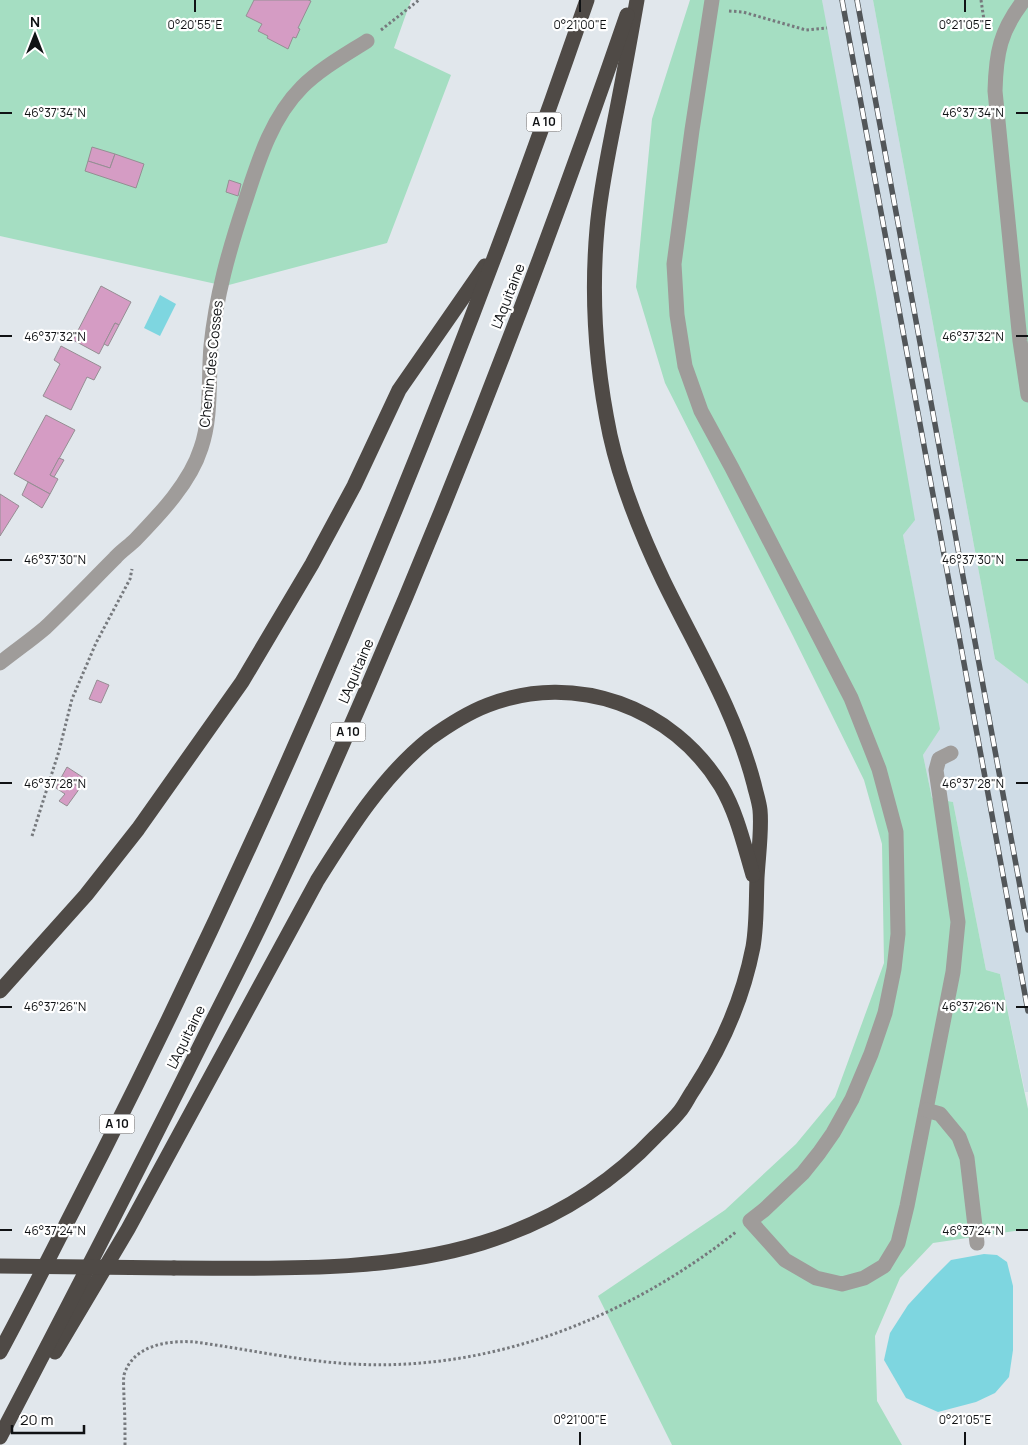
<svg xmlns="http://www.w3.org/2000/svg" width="1028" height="1445" viewBox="0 0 1028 1445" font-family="Manrope,sans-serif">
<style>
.built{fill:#cfdce6}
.green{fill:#a5dec2}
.water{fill:#7ed6e0}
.building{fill:#d59cc4;stroke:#958e93}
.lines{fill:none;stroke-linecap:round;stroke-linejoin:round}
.path{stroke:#76797d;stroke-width:3;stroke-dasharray:2.5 2.5;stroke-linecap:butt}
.minor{stroke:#9f9c9a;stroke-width:15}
.highway{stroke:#4f4a46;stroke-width:15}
.rail-casing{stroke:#525659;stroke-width:5.5}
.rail{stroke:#fff;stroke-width:4;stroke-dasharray:11;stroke-linecap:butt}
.highway-bridge{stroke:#4f4a46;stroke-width:15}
.ticks{fill:none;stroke:#101214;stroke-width:2}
.labels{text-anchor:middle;stroke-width:4.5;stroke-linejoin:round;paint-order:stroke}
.shield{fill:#fff;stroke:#58595a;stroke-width:1}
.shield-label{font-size:12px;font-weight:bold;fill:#101214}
.street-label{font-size:14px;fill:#101214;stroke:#fff}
.ticks-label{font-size:12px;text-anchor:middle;fill:#101214;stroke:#fff;stroke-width:4.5;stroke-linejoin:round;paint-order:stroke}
</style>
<rect width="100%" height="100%" fill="#e1e7ec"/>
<path class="built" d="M822 0H873L995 659 1028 684V1092H1025L1000 974 986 970 953 802 932 798 923 755 939 729 903 535Z"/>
<g class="green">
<path d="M0 0H411L394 48 451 75 387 243 225 286 0 236Z"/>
<path d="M690 0H822L876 293 915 520 903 535 940 729 923 755 932 798 953 802 986 970 1000 974 1028 1109V1229L933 1243 900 1278 875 1336 877 1401 902 1445H672L598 1296 725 1210 796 1144 835 1097 884 963 882 844 864 780 793 636 665 383 636 287 652 119Z"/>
<path d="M873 0H1028V684L995 659Z"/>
</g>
<g class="water">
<path d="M160 295 176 304 160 336 144 328Z"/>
<path d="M984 1254 997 1255 1007 1262 1013 1286V1350L1009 1377 995 1393 976 1402 938 1412 906 1398 884 1360 890 1333 908 1305 934 1277 951 1260Z"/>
</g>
<g class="building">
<path d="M254 0H308L311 1 298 28 300 29 296 38 293 37 288 49 267 38 268 36 258 31 262 24 246 16Z"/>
<path d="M92 147 115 154 110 168 88 161Z"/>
<path d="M115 154 144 164 136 188 85 171 88 161 110 168Z"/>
<path d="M229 180 241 184 238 196 226 192Z"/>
<path d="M101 286 131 302 119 325 115 323 99 354 73 340Z"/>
<path d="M115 323 119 325 108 346 104 344Z"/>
<path d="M61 346 101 367 94 380 87 377 71 410 43 396 60 364 54 360Z"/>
<path d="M46 415 75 430 50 475 58 479 50 494 14 474Z"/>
<path d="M59 458 64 460 54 477 50 475Z"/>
<path d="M28 482 50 494 42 508 22 495Z"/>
<path d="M0 494 19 506 0 536Z"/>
<path d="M97 680 109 685 101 703 89 699Z"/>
<path d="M67 767 87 780 80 788 62 776Z"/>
<path d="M62 776 80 788 67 806 59 801 65 794 56 788Z"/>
</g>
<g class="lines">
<g class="path">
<path d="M981 0 985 27"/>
<path d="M729 11 743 12 806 30 827 28"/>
<path d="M381 30 419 0"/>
<path d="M32 836 59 751 72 699 96 643 130 579 132 569"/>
<path d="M125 1445C125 1430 125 1414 124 1399 124 1391 123 1382 124 1375 133 1345 168 1340 195 1342 247 1349 299 1361 352 1364 492 1372 627 1318 736 1232"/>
</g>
<g class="minor">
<path d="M712 0 692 130 674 264 677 315 685 366 701 411 732 468 851 698 879 769 896 832 898 934 894 969 885 1013 871 1054 852 1099 833 1133 819 1153 803 1173 764 1210 750 1221 785 1260 816 1278 842 1284 864 1278 884 1266 898 1243 907 1206 953 972 958 922 936 770 939 759 951 753"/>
<path d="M1024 0C1000 31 996 53 995 91L1020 341 1028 395"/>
<path d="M0 663C15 651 31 640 45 628 69 605 92 581 115 558 121 551 129 546 135 540 160 514 190 483 201 448 212 416 208 380 211 346 216 296 229 250 245 202 258 162 271 118 302 87 320 69 345 55 367 41"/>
<path d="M926 1110 940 1114 959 1137 967 1158 977 1243"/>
</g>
<g class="highway">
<path d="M0 991 86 895 138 829 242 682 312 564 354 486 399 390 485 266"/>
<path d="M174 1268C276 1268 383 1273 482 1243 549 1222 608 1187 656 1136 664 1128 673 1120 680 1111 685 1105 689 1096 694 1089 722 1046 743 998 753 947 757 924 756 901 757 878 758 858 762 830 760 810 759 801 756 793 754 784 735 711 696 648 663 580 641 534 621 485 610 435 596 368 591 297 597 229 600 192 608 155 615 119 623 79 630 40 637 0"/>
<path d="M0 1352C35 1287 68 1220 102 1154 290 781 451 395 587 0"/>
<path d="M55 1352 128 1229 317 881C349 830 382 777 429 739 447 726 467 713 488 705 575 671 673 707 721 786 737 813 744 845 753 875"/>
<path d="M0 1437C69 1305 137 1173 203 1040 225 996 248 952 269 907 304 834 336 760 368 686 463 466 549 242 627 15"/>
</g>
<g class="rail-casing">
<g id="rail">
<path d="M842 0 1028 1011"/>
<path d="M857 0 1028 930"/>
</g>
</g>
<use href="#rail" class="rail"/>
<path class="highway-bridge" d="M0 1266 174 1268"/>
</g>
<path class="ticks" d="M195 0V12M580 0V12M965 0V12M0 113H12M1016 113H1028M0 336H12M1016 336H1028M0 560H12M1016 560H1028M0 783H12M1016 783H1028M0 1007H12M1016 1007H1028M0 1230H12M1016 1230H1028M580 1432V1445M965 1432V1445"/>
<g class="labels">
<g class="shield">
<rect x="526.5" y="112.5" width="35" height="19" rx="4"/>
<rect x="330.5" y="722.5" width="35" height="19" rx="4"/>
<rect x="99.5" y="1114.5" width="35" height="19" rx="4"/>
</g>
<g class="shield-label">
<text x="544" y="126">A 10</text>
<text x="348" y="736">A 10</text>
<text x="117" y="1128">A 10</text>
</g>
<g class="street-label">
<text transform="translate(508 296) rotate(-69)" y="5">L'Aquitaine</text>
<text transform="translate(211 364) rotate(-84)" y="5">Chemin des Cosses</text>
<text transform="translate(356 671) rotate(-67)" y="5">L'Aquitaine</text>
<text transform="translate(186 1037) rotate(-64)" y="5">L'Aquitaine</text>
</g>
</g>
<g class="ticks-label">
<text x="195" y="29">0°20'55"E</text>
<text x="580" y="29">0°21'00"E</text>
<text x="965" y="29">0°21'05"E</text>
<text x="55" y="117">46°37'34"N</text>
<text x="973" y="117">46°37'34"N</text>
<text x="55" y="341">46°37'32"N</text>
<text x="973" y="341">46°37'32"N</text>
<text x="55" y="564">46°37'30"N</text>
<text x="973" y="564">46°37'30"N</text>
<text x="55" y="788">46°37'28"N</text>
<text x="973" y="788">46°37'28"N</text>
<text x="55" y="1011">46°37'26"N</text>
<text x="973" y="1011">46°37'26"N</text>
<text x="55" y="1235">46°37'24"N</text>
<text x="973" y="1235">46°37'24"N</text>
<text x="580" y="1424">0°21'00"E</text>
<text x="965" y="1424">0°21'05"E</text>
</g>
<g transform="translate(35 35)" stroke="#ffffff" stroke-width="4" paint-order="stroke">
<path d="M0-4L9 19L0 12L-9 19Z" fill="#101214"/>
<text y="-8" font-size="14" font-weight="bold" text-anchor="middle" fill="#101214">N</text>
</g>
<path d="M12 1425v8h72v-8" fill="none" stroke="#101214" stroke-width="2.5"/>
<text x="20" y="1425" font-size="15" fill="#101214" stroke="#ffffff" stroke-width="4" paint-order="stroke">20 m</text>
</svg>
